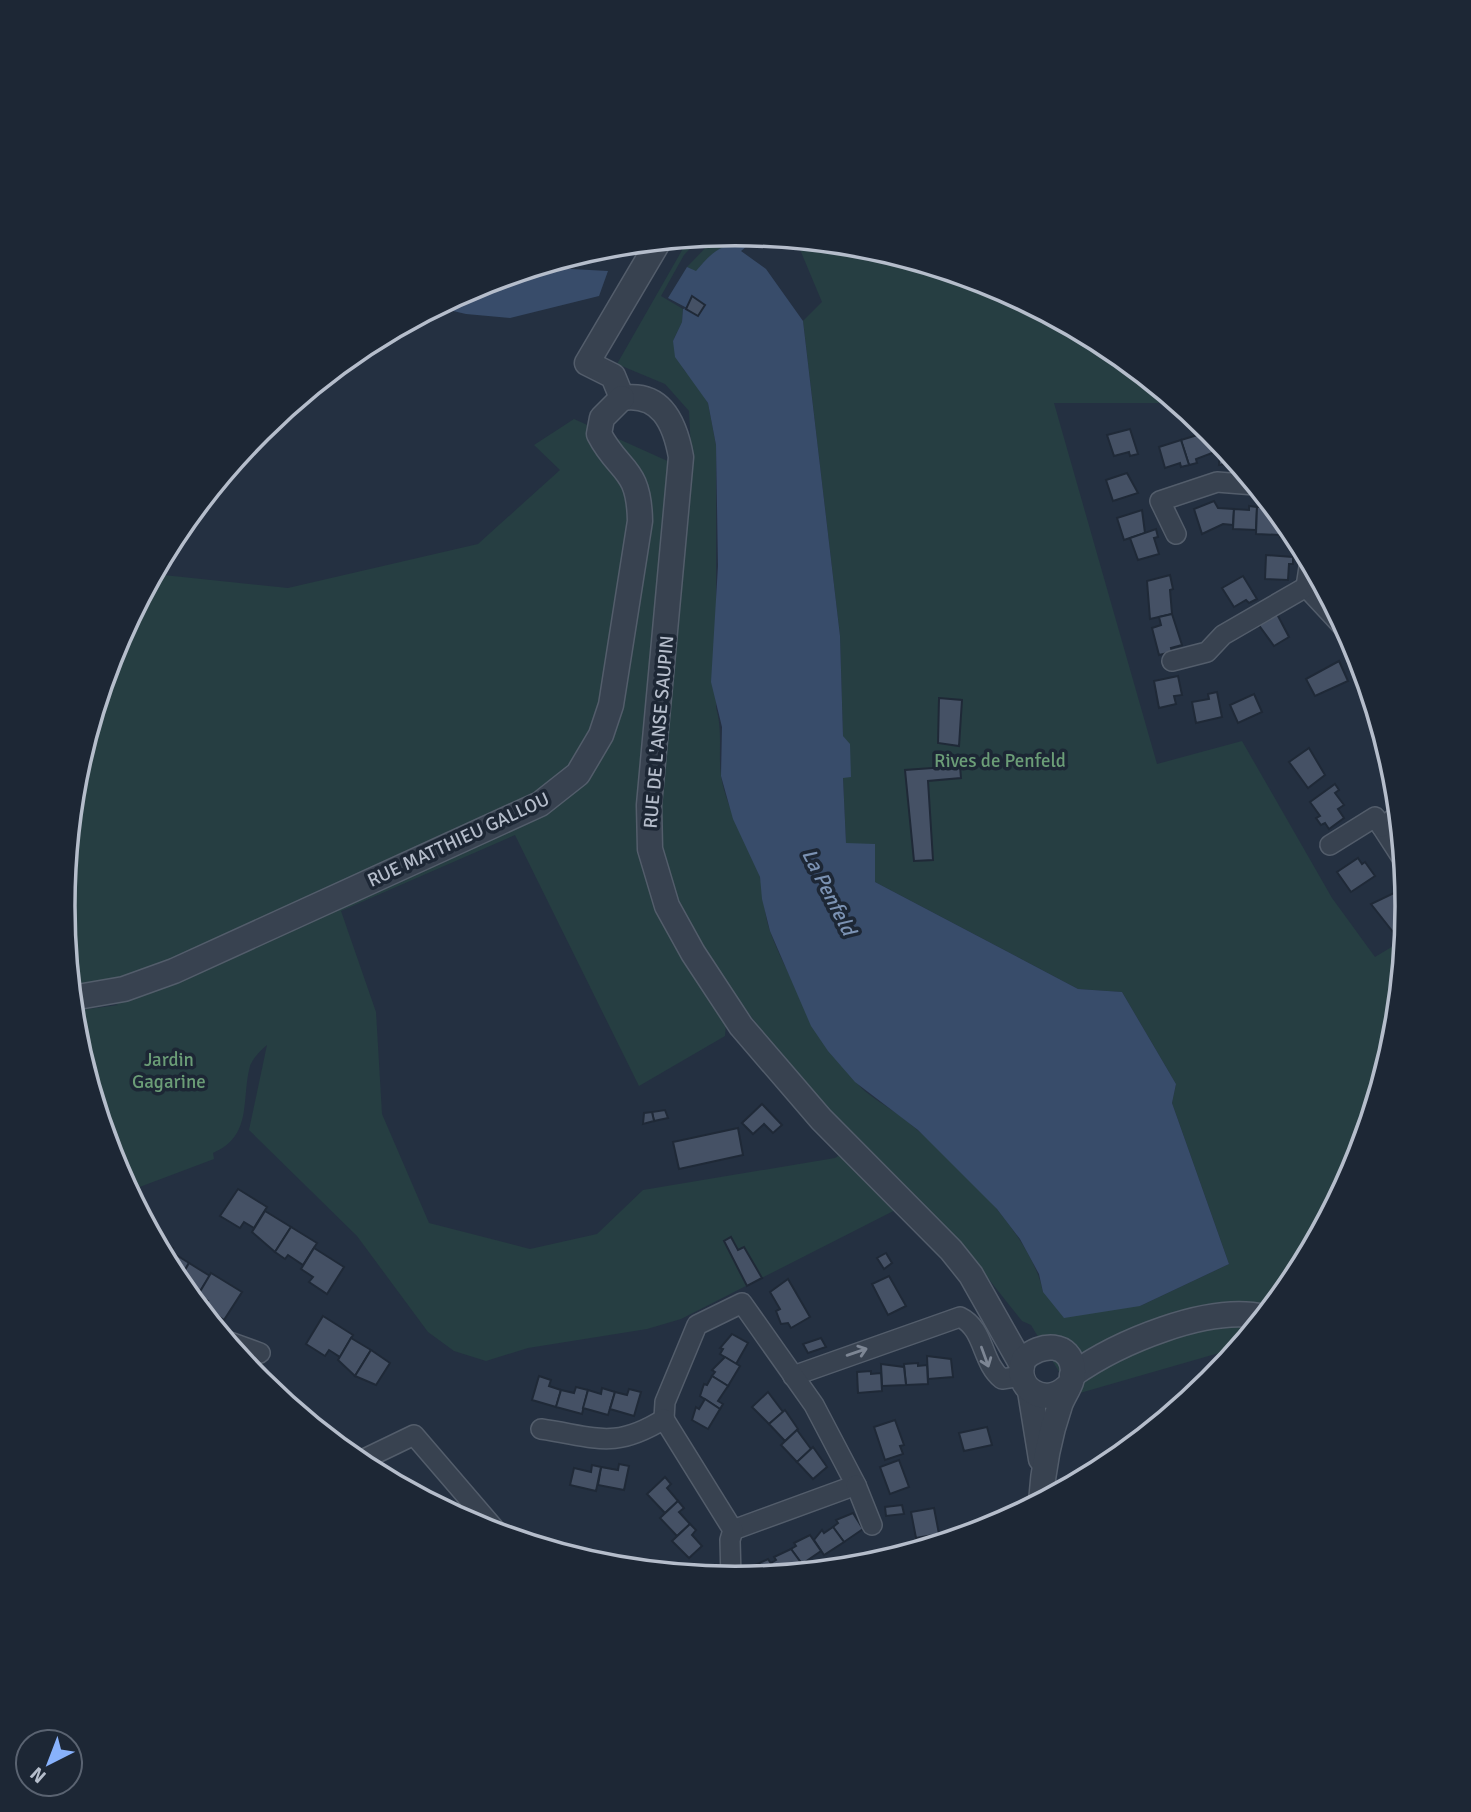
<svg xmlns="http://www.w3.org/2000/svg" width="1471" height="1812" viewBox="0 0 1471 1812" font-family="Signika,sans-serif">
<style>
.green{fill:#263e42;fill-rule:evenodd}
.water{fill:#384c6a}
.building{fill:#455165;stroke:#1f2937;stroke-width:2}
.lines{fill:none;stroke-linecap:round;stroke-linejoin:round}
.minor-casing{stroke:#535d6b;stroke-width:22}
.tertiary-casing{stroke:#535d6b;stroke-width:27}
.minor{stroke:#384250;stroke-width:19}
.tertiary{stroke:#384250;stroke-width:24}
.oneway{stroke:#7d8694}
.labels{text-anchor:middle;stroke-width:7;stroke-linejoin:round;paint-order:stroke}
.street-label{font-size:19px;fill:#b5bdcb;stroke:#1d2735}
.park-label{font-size:19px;fill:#6b9d77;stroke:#1d2735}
.water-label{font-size:21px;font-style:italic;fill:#7b92b3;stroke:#1d2735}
.rim{fill:none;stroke:#b5bdcb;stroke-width:3.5}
</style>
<rect width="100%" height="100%" fill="#243041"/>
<g class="green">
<path d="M730 234 753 242 747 246C724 240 709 255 696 272L687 267 715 238Z"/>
<path d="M701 237 684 255 661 296 683 309 682 322 673 341 684 370 698 384 708 403 716 445V708C723 731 718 753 721 776 727 812 748 841 759 874 765 892 763 913 770 931 789 983 823 1033 853 1078 863 1094 888 1106 903 1118 950 1156 1031 1231 1043 1292L1140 1306 1229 1264 1172 1103 1176 1084 1122 992 1078 989 875 882V844H846L843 777H851L843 736 840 636 803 321 822 302 796 240 867 247 993 285 1109 347 1177 403H1054L1157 764 1242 741 1332 898 1375 957 1405 939 1395 1038 1357 1164 1294 1280 1230 1358 1219 1353 1073 1395 1031 1325 1022 1321 959 1242 917 1199 681 1319 647 1329 528 1348 486 1361 454 1351 428 1332 357 1236 249 1130 267 1045C261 1050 252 1059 250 1066 241 1100 253 1136 213 1153L214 1159 129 1191C104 1143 79 1065 73 1011L118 1005 71 990 63 906 76 774 114 648 154 574 288 588 478 544 560 470 534 445 574 419 692 472 689 411 665 384 617 364 689 238ZM515 835 639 1086 725 1036 729 988 800 1080 860 1142 835 1158 643 1190 597 1234 530 1249 429 1223 382 1114 376 1012 341 911Z"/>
</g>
<g class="water">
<path d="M739 244 747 246 741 251 766 269 803 321 840 636 843 736 850 744 851 777 843 778 846 843 875 844V882L1078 989 1122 992 1176 1084 1172 1103 1229 1264 1140 1306 1064 1318 1043 1292 1039 1274 1020 1239 997 1209 918 1130 855 1082 828 1051 811 1026 770 931 762 899 760 877 733 819 721 776 722 727 711 682 718 566 716 445 708 403 675 357 673 341 682 322 683 309 687 308 668 298 687 267 696 271C708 257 720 243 739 244Z"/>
<path d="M535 267 608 271 599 296 510 318 466 314 436 307 479 285Z"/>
</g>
<g class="building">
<path d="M692 296 705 305 698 316 686 309Z"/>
<path d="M1130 429 1138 454 1130 456 1129 452 1114 456 1107 435Z"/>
<path d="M1204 433 1207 443 1218 439 1220 450 1196 459 1197 463 1189 465 1181 440Z"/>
<path d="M1181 440 1189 465 1181 467 1180 463 1165 468 1159 447Z"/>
<path d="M1220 441 1237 462 1219 465Z"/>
<path d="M1127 473 1138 493 1113 501 1106 480Z"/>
<path d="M1214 501 1218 508 1234 509 1233 525 1223 524 1202 534 1194 509Z"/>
<path d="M1249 506 1257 507 1256 530 1233 529 1234 509 1249 510Z"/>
<path d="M1257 507H1265V511L1278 512 1281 515 1280 535 1256 534Z"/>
<path d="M1142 510 1145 533 1124 540 1117 518Z"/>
<path d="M1281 515 1295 533 1280 537Z"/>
<path d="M1156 529 1158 537 1154 538 1159 554 1138 560 1130 538Z"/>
<path d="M1266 555 1293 557V564H1289L1288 580 1265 579Z"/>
<path d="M1170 575 1173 589 1170 590 1172 614 1150 619 1147 581Z"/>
<path d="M1243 576 1257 599 1249 603 1246 600 1234 607 1222 588Z"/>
<path d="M1172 614 1182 645 1171 648 1172 652 1159 655 1152 628 1161 625 1159 617Z"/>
<path d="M1277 614 1289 637 1274 646 1258 624Z"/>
<path d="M1339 661 1348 681 1315 696 1306 679Z"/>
<path d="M1178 676 1182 695 1174 696 1176 704 1159 708 1154 681Z"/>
<path d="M1217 692 1222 717 1196 723 1192 702 1209 699 1208 694Z"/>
<path d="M1254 694 1262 712 1238 723 1230 705Z"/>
<path d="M939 698 962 700 959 746 938 743Z"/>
<path d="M1309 748 1325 775 1308 788 1289 762Z"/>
<path d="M960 766 961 778 928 781 933 860 914 861 905 770Z"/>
<path d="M1335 784 1339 790 1335 793 1344 805 1338 809 1344 818 1329 829 1325 823 1321 825 1316 818 1320 816 1310 802Z"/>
<path d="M1358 858 1362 864 1365 862 1375 876 1351 892 1337 872Z"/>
<path d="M1396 892 1405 904 1400 907 1407 917 1393 932 1371 904Z"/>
<path d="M762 1104 782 1125 773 1133 764 1124 753 1134 742 1123Z"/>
<path d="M665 1110 668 1118 654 1121 652 1112Z"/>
<path d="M652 1112 654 1121 643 1124 644 1113Z"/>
<path d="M738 1128 743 1155 679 1169 673 1142Z"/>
<path d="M238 1189 267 1207 254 1228 244 1222 240 1228 220 1216Z"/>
<path d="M265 1211 291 1227 275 1252 252 1232Z"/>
<path d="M291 1227 317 1243 303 1265 288 1255 285 1259 275 1252Z"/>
<path d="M153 1235 173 1248 165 1259Z"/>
<path d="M731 1237 738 1250 744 1247 762 1278 747 1286 724 1241Z"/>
<path d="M314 1248 344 1267 327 1294 309 1282 313 1277 301 1269Z"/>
<path d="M170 1251 189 1263 178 1282 165 1259Z"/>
<path d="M886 1253 892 1263 884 1269 877 1258Z"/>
<path d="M189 1263 210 1276 195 1299 178 1282Z"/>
<path d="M211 1273 242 1292 224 1320 205 1307 208 1301 198 1295Z"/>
<path d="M889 1276 906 1306 888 1315 872 1284Z"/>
<path d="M788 1279 810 1317 791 1328 788 1323 781 1324 776 1311 780 1309 770 1292Z"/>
<path d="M323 1316 353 1335 340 1357 329 1350 325 1356 306 1344Z"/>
<path d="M732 1334 748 1343 736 1364 720 1354 723 1349 720 1348Z"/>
<path d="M351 1338 371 1350 355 1376 338 1360Z"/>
<path d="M821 1338 826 1347 808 1353 803 1344Z"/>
<path d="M371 1350 390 1363 376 1385 355 1376Z"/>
<path d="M927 1356 951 1359 953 1377 928 1379Z"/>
<path d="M725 1357 740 1366 728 1386 712 1376 715 1372 712 1370Z"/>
<path d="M918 1363V1366L927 1365 928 1384 906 1385 904 1364Z"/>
<path d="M881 1364 904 1367 906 1385 882 1386Z"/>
<path d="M871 1371V1374L881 1373 882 1391 858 1393 857 1372Z"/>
<path d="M539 1376 551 1380 549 1386 561 1390 556 1407 532 1400Z"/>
<path d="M712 1376 728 1386 718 1401 723 1404 720 1409 700 1396 704 1384 707 1385Z"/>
<path d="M576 1387 588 1390 582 1414 556 1407 561 1390 574 1393Z"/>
<path d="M602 1388 615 1392 608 1415 583 1408 588 1390 601 1394Z"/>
<path d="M629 1389 641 1392 634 1416 610 1409 615 1392 627 1395Z"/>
<path d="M768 1392 783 1412 769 1424 752 1407Z"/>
<path d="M285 1397 316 1416 311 1423 283 1401Z"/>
<path d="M705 1399 720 1409 708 1429 692 1420 696 1407 699 1409Z"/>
<path d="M785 1410 798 1429 785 1441 769 1424Z"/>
<path d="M895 1420 904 1445 900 1446 903 1454 885 1460 874 1427Z"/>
<path d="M987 1427 992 1445 964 1451 959 1433Z"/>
<path d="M797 1430 811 1449 797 1462 781 1445Z"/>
<path d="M813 1447 827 1467 813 1479 797 1462Z"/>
<path d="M899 1460 909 1487 890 1494 880 1467Z"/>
<path d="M619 1464 629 1466 624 1490 598 1485 601 1467 618 1470Z"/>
<path d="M592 1465 601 1467 596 1491 570 1485 574 1468 591 1472Z"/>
<path d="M665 1477 671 1484 667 1488 678 1501 665 1513 647 1494Z"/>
<path d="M678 1501 684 1508 679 1512 690 1524 677 1536 660 1518Z"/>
<path d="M902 1505 904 1514 886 1516 885 1507Z"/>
<path d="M934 1508 939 1534 916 1538 911 1512Z"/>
<path d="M853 1513 863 1529 844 1542 833 1527 838 1523 836 1520Z"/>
<path d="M690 1524 696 1530 692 1535 702 1546 689 1558 672 1541Z"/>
<path d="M833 1527 844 1542 824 1555 814 1540 822 1530 824 1533Z"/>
<path d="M810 1535 821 1551 802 1564 791 1549 796 1546 794 1543Z"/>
<path d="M791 1549 802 1564 788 1573 779 1574 771 1563 776 1560 774 1557Z"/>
<path d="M768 1559 778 1574 752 1577 749 1573 753 1570 751 1567Z"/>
</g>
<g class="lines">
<g class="minor-casing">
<g id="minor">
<path d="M1176 534 1160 501 1217 482 1255 485"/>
<path d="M1310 561 1306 587 1347 631"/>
<path d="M1172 661 1207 652 1223 635 1306 587"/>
<path d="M1399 815 1382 827 1404 861"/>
<path d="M1330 845 1375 817 1382 827"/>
<path d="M227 1341 260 1353"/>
<path d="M793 1376 960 1317C985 1329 981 1362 1002 1379L1022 1376"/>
<path d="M664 1419 665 1402 697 1325 742 1303 814 1405 856 1485 733 1530"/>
<path d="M541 1429C596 1437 614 1450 664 1419L733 1530 730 1540 731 1578"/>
<path d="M358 1462 414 1435 499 1534"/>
<path d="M856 1485 872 1525"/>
</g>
</g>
<g class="tertiary-casing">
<g id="tertiary">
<path d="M622 398C661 392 675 423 681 457L649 805 650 849 667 906 693 953 741 1026 821 1119 951 1250 971 1275 1022 1365"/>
<path d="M622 398 613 376 587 363 659 241"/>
<path d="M72 998 124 989 174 971 540 804 578 774 601 735 611 705 640 521C639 466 619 473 599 434L602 418 622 398"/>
<path d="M1072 1375C1117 1343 1208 1304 1264 1317"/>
<path d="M1030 1391 1041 1459"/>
<path d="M1041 1502C1043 1469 1049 1437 1060 1405 1064 1394 1074 1382 1073 1370 1071 1341 1040 1343 1024 1359 1012 1388 1045 1408 1067 1387"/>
</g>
</g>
<use href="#minor" class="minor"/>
<use href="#tertiary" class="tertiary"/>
</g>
<defs><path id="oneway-shaft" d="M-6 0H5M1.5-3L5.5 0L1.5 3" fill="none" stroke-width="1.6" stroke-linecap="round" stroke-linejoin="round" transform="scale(1.75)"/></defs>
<g class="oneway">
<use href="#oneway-shaft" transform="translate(857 1352) rotate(-19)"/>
<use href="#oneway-shaft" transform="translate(985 1357) rotate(70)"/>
</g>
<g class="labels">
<g class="street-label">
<text transform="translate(658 732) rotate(-85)" y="7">RUE DE L'ANSE SAUPIN</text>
<text transform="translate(458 839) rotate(-25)" y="7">RUE MATTHIEU GALLOU</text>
</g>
<g class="park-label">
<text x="1000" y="767">Rives de Penfeld</text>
<text x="169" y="1066">Jardin<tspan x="169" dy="22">Gagarine</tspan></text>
</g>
<g class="water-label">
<text transform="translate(829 892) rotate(63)" y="7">La Penfeld</text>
</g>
</g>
<path d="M0 0H1471V1812H0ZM75 906a660 660 0 1 1 1320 0a660 660 0 1 1-1320 0Z" fill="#1d2735" fill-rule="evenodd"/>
<path class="rim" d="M75 906a660 660 0 1 1 1320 0a660 660 0 1 1-1320 0Z"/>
<g transform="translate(49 1763) rotate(222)"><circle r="33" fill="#1d2735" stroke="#5a6371" stroke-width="2"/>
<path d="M0-5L12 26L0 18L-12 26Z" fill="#88b2fc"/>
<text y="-10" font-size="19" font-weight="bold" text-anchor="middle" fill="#b5bdcb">N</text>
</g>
</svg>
